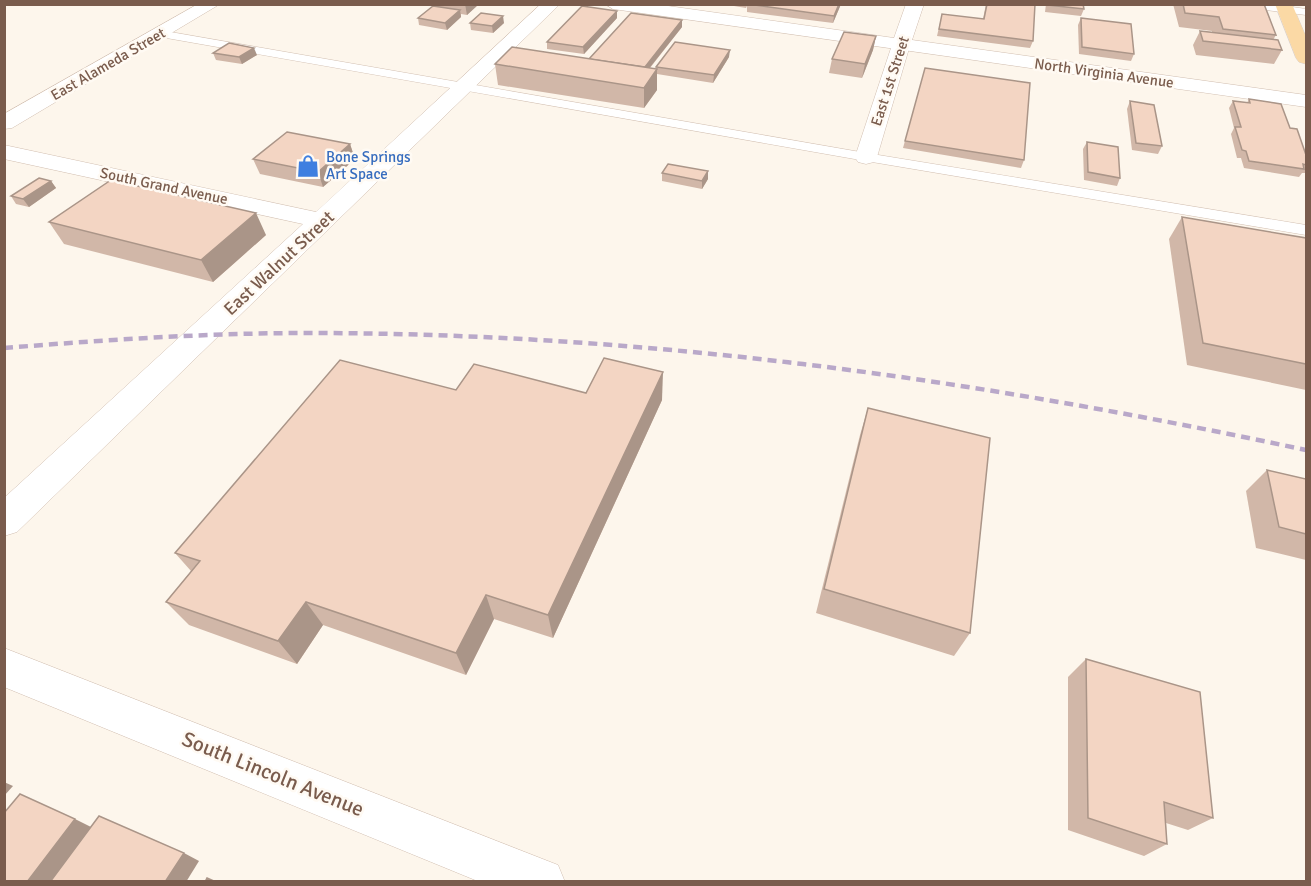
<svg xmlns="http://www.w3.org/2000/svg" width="1311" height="886" viewBox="0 0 1311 886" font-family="Signika,sans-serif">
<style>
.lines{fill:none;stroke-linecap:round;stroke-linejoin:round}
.service-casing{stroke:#d1beb0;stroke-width:1}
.minor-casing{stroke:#d1beb0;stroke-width:1}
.tertiary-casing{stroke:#d1beb0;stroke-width:1}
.primary-casing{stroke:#dad1cd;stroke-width:1}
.service{fill:#fff;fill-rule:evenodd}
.minor{fill:#fff;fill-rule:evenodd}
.tertiary{fill:#fff;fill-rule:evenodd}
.primary{fill:#fbd9a5;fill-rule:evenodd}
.rail{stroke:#b9a8c9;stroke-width:4.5;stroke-dasharray:9 6;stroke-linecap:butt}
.wall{fill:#d1b7a8}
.shaded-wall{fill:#aa9588}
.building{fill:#f3d5c3;stroke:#aa9588;stroke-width:1.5}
.labels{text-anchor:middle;stroke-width:5;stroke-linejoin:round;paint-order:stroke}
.far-street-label{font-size:15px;fill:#7a5c4d;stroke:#fffaf3}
.far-shop-label{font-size:15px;fill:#366cbe;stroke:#fffaf3;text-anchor:start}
.street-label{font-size:18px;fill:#7a5c4d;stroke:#fffaf3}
.near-street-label{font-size:21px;fill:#7a5c4d;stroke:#fffaf3}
</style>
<rect width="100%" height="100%" fill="#fdf6ec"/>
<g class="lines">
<g class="service-casing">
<g id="service">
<path d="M1236 4H1272L1306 9V15L1241 7Z"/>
<path d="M159 30 866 153 1306 225V235L866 161 155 36 153 34Z"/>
</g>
</g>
<g class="minor-casing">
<g id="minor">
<path d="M198 4H220L12 128 4 129V114Z"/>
<path d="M541 4H560L17 532 4 536V498L303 224 4 159V145L316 212Z"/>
<path d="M901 39 908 41 910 45 877 157 874 162 866 164 858 162 855 157 892 45 894 41Z"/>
<path d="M4 648 558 865 565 882H480L4 687Z"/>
</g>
</g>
<g class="tertiary-casing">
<path id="tertiary" d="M605 4H654L894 38 906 4H924L912 40 1306 95V107L613 9Z"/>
</g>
<g class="primary-casing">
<path id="primary" d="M1275 4H1292L1306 37V64L1299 62 1296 58Z"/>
</g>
<use href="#service" class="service"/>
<use href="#minor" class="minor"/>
<use href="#tertiary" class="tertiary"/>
<use href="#primary" class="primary"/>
<path class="rail" d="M4 348C105 340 206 333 307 333 648 333 973 379 1306 450"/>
</g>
<g class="wall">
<path d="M437 4H479L467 15 461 14V17L447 30 419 25 418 18 438 7Z"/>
<path d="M722 4H841L833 23 747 12V6L746 8Z"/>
<path d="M986 4H1035L1033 41 1030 48 937 36 942 14 983 19Z"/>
<path d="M1046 4H1083L1084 9 1081 16 1045 12Z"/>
<path d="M1173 4H1264L1276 35 1273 40 1282 50 1274 64 1196 55 1193 45 1200 31 1212 32V31L1179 27Z"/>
<path d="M617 11V18L584 54 547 49V42Z"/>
<path d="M1081 18 1134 54 1131 61 1079 54 1078 25Z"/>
<path d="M682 20V27L650 68 656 69V67L729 57 713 83 657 74V90L644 108 498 85 495 64 589 59Z"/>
<path d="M470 23H504L493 33 471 30Z"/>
<path d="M876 36 873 50 862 78 829 73 832 59Z"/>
<path d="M213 53 257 55 242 64 216 60Z"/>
<path d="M925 68 1024 160 1021 168 903 148Z"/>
<path d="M1249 99 1290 128 1306 155V171L1305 173H1302L1299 177 1244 168 1241 158H1237L1231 134 1234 128 1229 108 1233 101 1247 103Z"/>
<path d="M1130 101 1162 146 1158 154 1132 150 1127 109Z"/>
<path d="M1087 142 1120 178 1117 186 1084 180 1083 149Z"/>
<path d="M350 144 355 159 323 187 260 174 253 159Z"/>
<path d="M708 171V179L702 189 662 181V173Z"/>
<path d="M51 181 56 188 29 207 16 204 11 196Z"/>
<path d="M1182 217 1306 238V390L1187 365 1169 239Z"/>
<path d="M49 222 266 235 213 282 64 244Z"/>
<path d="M456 390 586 393 662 400 553 638 494 619 466 675 323 625 297 664 189 625 166 602 191 571 175 553Z"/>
<path d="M868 408 970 633 954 656 816 613 860 435Z"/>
<path d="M1267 470 1306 479V560L1256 548 1246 491Z"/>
<path d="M1086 659 1213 818 1188 830 1166 823 1167 844 1144 856 1068 830V677Z"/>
</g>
<g class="shaded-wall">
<path d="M465 4H479L467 15Z"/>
<path d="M839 4H841L833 23 834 16Z"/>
<path d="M460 10 461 17 447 30 445 23Z"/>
<path d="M617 11V18L584 54 583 47Z"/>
<path d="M503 16 504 23 493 33 492 26Z"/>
<path d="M682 20V27L643 76V69Z"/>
<path d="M876 36 873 50 862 78 865 64Z"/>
<path d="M254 48 257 55 242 64 239 57Z"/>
<path d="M730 50 729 57 713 83 714 75Z"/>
<path d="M657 69V90L644 108V88Z"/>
<path d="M350 144 355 159 323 187 318 172Z"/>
<path d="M708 171V179L702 189V181Z"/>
<path d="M51 181 56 188 29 207 23 199Z"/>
<path d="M256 213 266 235 213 282 201 260Z"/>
<path d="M663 372 662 400 553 638 548 615Z"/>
<path d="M486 595 494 619 466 675 456 653Z"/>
<path d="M306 602 323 625 297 664 278 641Z"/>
<path d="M4 782 13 786 4 796Z"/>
<path d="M75 819 93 828 53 882H27Z"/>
<path d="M184 853 199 861 186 882H165Z"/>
</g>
<g class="building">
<path d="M747 4H839L834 16Z"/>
<path d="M987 4H1035L1033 41 939 29 942 14 984 19Z"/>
<path d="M1048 4H1083L1084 9 1048 5Z"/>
<path d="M1183 4H1264L1276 35 1223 29 1219 17 1185 13Z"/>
<path d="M433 6 460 10 445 23 418 18Z"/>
<path d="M582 6 617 11 583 47 547 42Z"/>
<path d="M481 13 503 16 492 26 470 23Z"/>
<path d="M631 13 682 20 645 67 589 59Z"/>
<path d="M1081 18 1131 24 1134 54 1082 47Z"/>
<path d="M1200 31 1278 40 1282 50 1203 41Z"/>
<path d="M844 32 876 36 865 64 832 59Z"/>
<path d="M675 42 730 50 714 75 656 67Z"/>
<path d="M229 43 254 48 239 57 213 53Z"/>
<path d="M512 47 657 69 644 88 495 64Z"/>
<path d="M925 68 1030 83 1024 160 905 141Z"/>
<path d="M1249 99 1281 104 1290 128 1297 129 1306 155V165L1303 164 1304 169 1249 161 1246 151 1242 150 1235 127H1241L1233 101 1250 103Z"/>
<path d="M1130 101 1154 105 1162 146 1136 143Z"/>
<path d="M287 132 350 144 318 172 253 159Z"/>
<path d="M1087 142 1118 147 1120 178 1088 172Z"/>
<path d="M668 164 708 171 702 181 662 173Z"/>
<path d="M39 178 51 181 23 199 11 196Z"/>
<path d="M111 180 256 213 201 260 49 222Z"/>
<path d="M1182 217 1306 238V364L1203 343Z"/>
<path d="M604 358 663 372 548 615 486 595 456 653 306 602 278 641 166 602 200 561 175 553 340 360 456 390 474 364 586 393Z"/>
<path d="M868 408 990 438 970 633 824 589Z"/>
<path d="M1267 470 1306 479V534L1279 527Z"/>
<path d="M1086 659 1200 692 1213 818 1164 802 1167 844 1088 818Z"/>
<path d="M20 794 75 819 27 882H4V813Z"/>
<path d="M99 816 184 853 165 882H50Z"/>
<path d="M207 878 216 882H205Z"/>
</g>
<defs>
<g id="shop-bare" transform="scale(1.8)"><path d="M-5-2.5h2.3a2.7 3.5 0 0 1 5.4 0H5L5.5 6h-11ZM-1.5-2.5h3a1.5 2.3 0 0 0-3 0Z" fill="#3f7fe0" stroke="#fffaf3" stroke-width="2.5" paint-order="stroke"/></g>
</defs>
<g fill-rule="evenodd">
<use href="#shop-bare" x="308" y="166"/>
</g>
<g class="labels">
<g class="far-street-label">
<text transform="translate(108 64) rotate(-30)" y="5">East Alameda Street</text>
<text transform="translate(1104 73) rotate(8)" y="5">North Virginia Avenue</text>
<text transform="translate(890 81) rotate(-72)" y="5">East 1st Street</text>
<text transform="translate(164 186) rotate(12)" y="5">South Grand Avenue</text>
</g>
<g class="far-shop-label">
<text x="326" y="162">Bone Springs<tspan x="326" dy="17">Art Space</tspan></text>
</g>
<g class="street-label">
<text transform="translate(279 263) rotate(-43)" y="6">East Walnut Street</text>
</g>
<g class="near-street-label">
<text transform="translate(273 774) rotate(22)" y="7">South Lincoln Avenue</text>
</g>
</g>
<rect width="1311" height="886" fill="none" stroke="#7a5c4d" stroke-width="12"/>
</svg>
